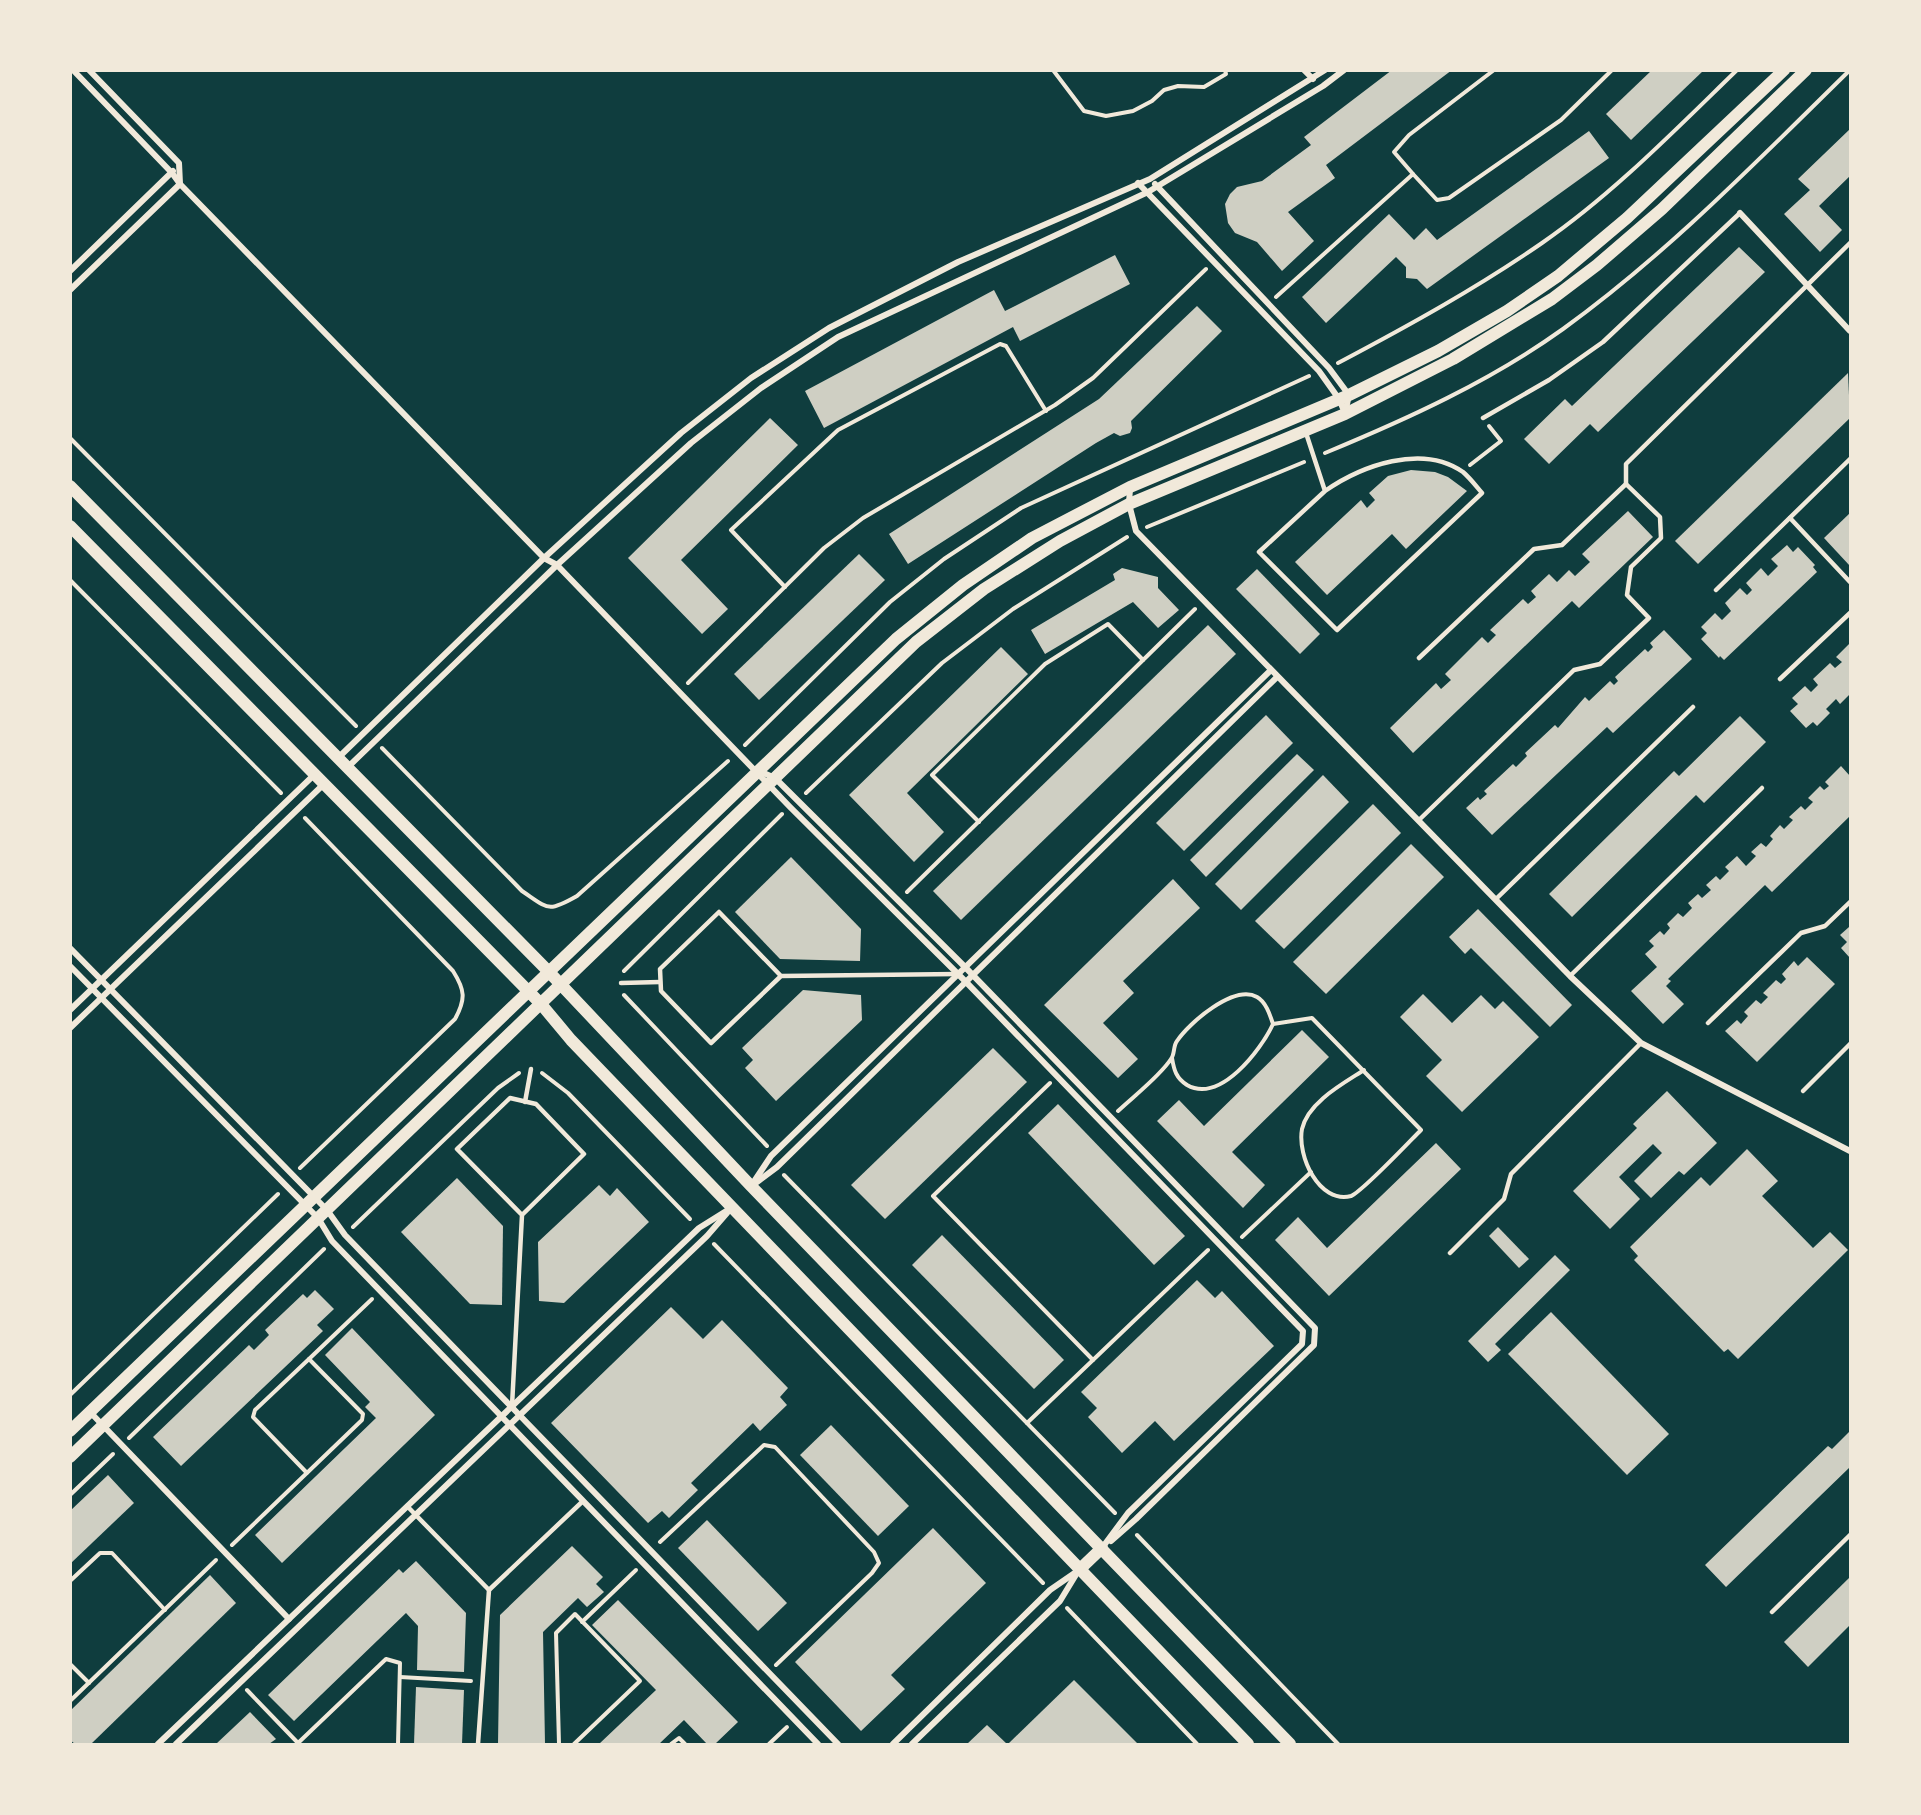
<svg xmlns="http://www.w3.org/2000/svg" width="1921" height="1815" viewBox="0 0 1921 1815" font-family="Figtree,sans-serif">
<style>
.building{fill:#cfcfc3}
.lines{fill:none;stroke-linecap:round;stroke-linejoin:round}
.path{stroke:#f1e9da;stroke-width:4}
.service{stroke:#f1e9da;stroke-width:4.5}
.minor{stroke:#f1e9da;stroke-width:6}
.secondary{stroke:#f1e9da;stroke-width:12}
</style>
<rect width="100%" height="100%" fill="#0f3d3e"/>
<g class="building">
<path d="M1392 70H1452L1326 165 1335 178 1288 212 1314 241 1282 271 1257 242 1235 233 1228 223 1225 204 1230 194 1237 187 1262 181 1311 145 1304 137Z"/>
<path d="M1652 70H1704L1631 140 1606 114Z"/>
<path d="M1850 129V176L1819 206 1842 230 1820 252 1784 214 1810 190 1798 179Z"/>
<path d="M1589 131 1609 158 1427 289 1417 279 1406 278V267L1396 257 1326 323 1302 297 1389 214 1414 240 1426 228 1437 240Z"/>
<path d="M1739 247 1765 272 1598 432 1590 424 1549 464 1524 439 1565 399 1572 406Z"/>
<path d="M1115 255 1130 284 1020 341 1013 327 824 428 805 391 994 290 1005 311Z"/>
<path d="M1197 306 1222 331 1131 421 1132 428 1130 433 1120 436 1114 433 1096 443 908 564 889 534 1099 399Z"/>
<path d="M1848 373 1850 418 1698 564 1675 541Z"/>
<path d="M770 418 798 445 681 560 728 609 702 634 628 558Z"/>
<path d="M1411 470 1435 472 1448 477 1467 491 1406 549 1392 534 1327 595 1295 562 1361 500 1367 508 1375 500 1369 493 1388 476Z"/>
<path d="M1628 511 1653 537 1579 608 1572 601 1413 753 1390 728 1436 683 1441 689 1451 680 1445 674 1482 637 1488 643 1496 635 1490 630 1523 599 1528 604 1536 597 1531 591 1549 574 1557 582 1569 570 1575 576 1590 562 1582 554Z"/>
<path d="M1850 513V566L1824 538Z"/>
<path d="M1787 545 1793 552 1798 547 1815 565 1813 567 1817 572 1724 660 1720 656 1719 658 1701 639 1707 633 1701 627 1715 613 1722 620 1731 611 1725 603 1740 588 1747 595 1752 590 1746 583 1761 568 1768 576 1778 566 1771 559Z"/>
<path d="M859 554 885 580 759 700 734 674Z"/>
<path d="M1122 568 1158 577V588L1179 610 1158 628 1133 602 1045 654 1031 630 1115 580 1113 574Z"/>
<path d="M1257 569 1320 634 1300 654 1236 589Z"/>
<path d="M1208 625 1236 654 961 920 933 891Z"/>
<path d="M1664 630 1692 659 1613 733 1607 727 1492 835 1466 808 1478 797 1480 800 1487 794 1484 791 1513 764 1516 767 1527 756 1525 753 1555 725 1558 728 1585 697 1589 701 1610 681 1614 685 1618 681 1615 677 1645 649 1648 652 1653 647 1650 643Z"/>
<path d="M1850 643V694L1840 704 1836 699 1826 709 1830 713 1817 726 1813 722 1806 728 1790 711 1798 704 1792 698 1805 686 1811 692 1818 685 1813 679 1830 663 1835 668 1842 662 1836 657Z"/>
<path d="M1001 647 1028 674 907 793 944 832 914 862 849 795Z"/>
<path d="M1266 715 1293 743 1184 851 1156 823Z"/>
<path d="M1740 716 1766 742 1704 803 1696 795 1572 917 1549 894 1674 771 1679 776Z"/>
<path d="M1297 754 1314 770 1206 877 1190 860Z"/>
<path d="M1841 766 1850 776V816L1772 892 1765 885 1668 979 1671 981 1666 986 1684 1004 1663 1024 1631 991 1657 967 1645 954 1654 946 1649 941 1660 931 1664 935 1670 928 1667 924 1678 913 1683 917 1692 908 1688 903 1698 894 1702 898 1711 890 1706 885 1716 876 1720 880 1729 871 1725 867 1737 856 1746 866 1756 856 1751 852 1761 843 1766 847 1773 839 1770 836 1780 825 1784 829 1793 820 1789 817 1801 806 1805 810 1813 802 1808 798 1820 786 1824 790 1829 786 1825 782Z"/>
<path d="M1323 775 1349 802 1241 910 1215 884Z"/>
<path d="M1373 804 1401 833 1284 949 1255 921Z"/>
<path d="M1411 844 1444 877 1326 994 1293 962Z"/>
<path d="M791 857 861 929 860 961 780 959 735 912Z"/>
<path d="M1173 879 1200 908 1123 981 1134 993 1103 1023 1138 1059 1118 1078 1044 1005Z"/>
<path d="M1478 909 1572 1005 1550 1027 1471 948 1465 954 1449 937Z"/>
<path d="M1849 927 1850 928V958L1841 948 1847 942 1840 935Z"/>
<path d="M1807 957 1835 984 1757 1062 1725 1031 1737 1020 1741 1024 1748 1016 1744 1012 1756 1000 1761 1004 1768 997 1763 993 1776 980 1781 984 1786 979 1782 974 1794 961 1798 966Z"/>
<path d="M803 990 861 995 862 1020 776 1101 745 1068 753 1060 742 1048Z"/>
<path d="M1423 994 1452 1023 1481 995 1495 1009 1503 1001 1539 1037 1462 1112 1426 1076 1442 1060 1400 1017Z"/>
<path d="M1302 1030 1329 1057 1232 1152 1265 1185 1243 1208 1157 1121 1179 1100 1204 1126Z"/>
<path d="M993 1048 1027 1082 885 1219 851 1185Z"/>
<path d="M1667 1091 1717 1143 1684 1175 1679 1171 1651 1198 1634 1181 1662 1153 1653 1144 1619 1177 1640 1199 1610 1229 1573 1191 1637 1128 1633 1124Z"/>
<path d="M1058 1104 1185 1236 1154 1265 1028 1133Z"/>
<path d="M1436 1143 1461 1169 1329 1296 1275 1240 1298 1217 1327 1248Z"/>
<path d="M1747 1149 1778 1181 1762 1196 1813 1248 1830 1232 1848 1250 1738 1359 1728 1349 1724 1352 1634 1260 1638 1256 1630 1247 1701 1177 1710 1186Z"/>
<path d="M457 1178 503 1226 502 1305 470 1304 401 1232Z"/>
<path d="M599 1185 610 1196 617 1188 649 1222 564 1303 539 1301 538 1242Z"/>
<path d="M1498 1227 1529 1259 1519 1268 1489 1236Z"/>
<path d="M942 1235 1064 1360 1034 1389 912 1265Z"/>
<path d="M1555 1255 1570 1270 1495 1344 1501 1350 1488 1362 1468 1341Z"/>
<path d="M1197 1280 1215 1298 1222 1291 1274 1346 1174 1441 1155 1421 1122 1453 1088 1417 1097 1408 1081 1392Z"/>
<path d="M315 1290 334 1309 317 1325 323 1331 181 1466 153 1437 249 1345 254 1350 269 1335 265 1330 303 1294 307 1298Z"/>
<path d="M671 1307 703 1339 722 1320 788 1388 780 1397 787 1405 760 1431 753 1423 691 1483 698 1490 669 1518 662 1511 648 1523 551 1423Z"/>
<path d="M1551 1312 1669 1434 1627 1475 1508 1354Z"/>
<path d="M352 1328 435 1415 282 1563 255 1535 376 1418 365 1407 370 1402 325 1355Z"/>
<path d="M831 1425 909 1506 878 1536 800 1455Z"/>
<path d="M1850 1431V1470L1849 1468 1726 1587 1705 1565 1828 1446 1832 1449Z"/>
<path d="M108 1475 134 1503 70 1564V1511Z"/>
<path d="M707 1520 787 1603 758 1631 678 1548Z"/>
<path d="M933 1528 986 1583 891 1675 905 1689 861 1731 795 1662Z"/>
<path d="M572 1546 603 1577 596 1584 604 1592 587 1607 578 1598 543 1632 545 1744H498L500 1615Z"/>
<path d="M416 1561 466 1613 464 1672 417 1670 418 1626 406 1613 294 1721 268 1695 399 1569 403 1573Z"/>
<path d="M210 1575 236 1603 91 1744H75L70 1740V1711Z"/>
<path d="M1850 1577V1625L1808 1667 1784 1642Z"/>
<path d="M618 1600 738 1722 715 1744H707L684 1720 659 1744H599L656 1690 592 1625Z"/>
<path d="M1074 1680 1138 1744H1008Z"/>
<path d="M416 1687 464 1690 462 1744H414Z"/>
<path d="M250 1712 276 1739 269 1744H216Z"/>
<path d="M987 1725 1007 1744H967Z"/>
</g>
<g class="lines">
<g class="path">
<path d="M1053 70 1084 111 1106 116 1133 111 1152 101 1164 90 1178 86 1204 87 1226 74 1225 70"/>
<path d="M1413 174 1394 152 1409 135 1494 70"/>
<path d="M1276 297 1413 174 1437 200 1449 198 1561 120 1612 70"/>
<path d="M1338 363C1408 326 1477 288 1542 243 1613 194 1675 130 1737 70"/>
<path d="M70 438 356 726"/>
<path d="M1325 453C1407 419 1489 382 1563 329 1668 253 1757 161 1850 70"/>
<path d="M1470 465 1501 441 1489 426"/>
<path d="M1147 527 1304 462"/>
<path d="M70 580 281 793"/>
<path d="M785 587 731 530 838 430 1000 344 1006 346 1046 411"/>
<path d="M688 683 824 548 863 518 1055 405 1093 378 1206 269"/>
<path d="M745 745 890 602 944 559 1021 508 1309 376"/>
<path d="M382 748 522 891C549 909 547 913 577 896L728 761"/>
<path d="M806 793 942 663 1013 609 1127 537"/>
<path d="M979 822 932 775 1045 664 1108 624 1143 660"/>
<path d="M907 892 1195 609"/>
<path d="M624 971 782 814"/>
<path d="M624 995 767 1146"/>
<path d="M1273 1024 1312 1018 1421 1130C1409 1142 1362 1192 1351 1196 1319 1204 1297 1156 1302 1129 1308 1102 1344 1083 1364 1070"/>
<path d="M542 1073 568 1093 690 1219"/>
<path d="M1050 1083 933 1196 1093 1360 1208 1250"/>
<path d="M1118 1111C1134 1096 1160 1076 1171 1059 1175 1054 1173 1046 1177 1041 1189 1023 1234 984 1257 997 1266 1002 1270 1015 1273 1024 1261 1050 1220 1104 1187 1085 1176 1078 1174 1070 1172 1058"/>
<path d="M300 1168 455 1019C466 999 465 990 453 971L305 818"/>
<path d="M784 1175 1115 1513"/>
<path d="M353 1227 498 1088 519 1073"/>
<path d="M1242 1237 1311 1172"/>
<path d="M714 1244 1043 1583"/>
<path d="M309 1359 372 1299"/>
<path d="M70 1395 278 1194"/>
<path d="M1027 1423 1093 1360"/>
<path d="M129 1438 324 1249"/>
<path d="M70 1495 113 1454"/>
<path d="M1137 1535 1338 1744"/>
<path d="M660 1542 764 1445 775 1447 874 1552 879 1563 872 1573 776 1665"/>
<path d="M232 1545 362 1420 363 1414 309 1359 255 1410 253 1417 307 1473"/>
<path d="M70 1581 100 1553H112L165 1610"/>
<path d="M1067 1608 1197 1744"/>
<path d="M582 1622 636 1570"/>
<path d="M70 1664 89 1683"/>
<path d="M400 1677 471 1681"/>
<path d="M247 1690 298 1743"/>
<path d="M70 1701 216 1560"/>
<path d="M297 1744 386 1659 400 1663 398 1744"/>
<path d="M559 1744 556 1633 575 1614 640 1681 574 1744"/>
<path d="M671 1744 679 1738 685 1744"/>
<path d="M769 1744 787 1727"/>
</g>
<g class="service">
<path d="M1483 418 1549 380 1603 342 1740 213"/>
<path d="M1306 433 1325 491 1259 552 1337 630 1482 493C1476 486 1470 478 1463 472 1422 443 1361 466 1325 491"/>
<path d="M1790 518 1850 582"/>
<path d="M1716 590 1850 459"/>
<path d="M1419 658 1534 549 1562 545 1626 484"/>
<path d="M1780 679 1850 613"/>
<path d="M1419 820 1574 670 1600 664 1649 618 1627 595 1631 567 1661 538 1660 517 1626 484V464L1850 243"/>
<path d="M1496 899 1693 707"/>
<path d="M781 976 711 1043 661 991 660 969 719 912 781 976 958 974"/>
<path d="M1570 976 1762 788"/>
<path d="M621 983 660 982"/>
<path d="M1708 1023 1801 933 1825 926 1850 902"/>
<path d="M1803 1091 1850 1044"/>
<path d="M525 1102 531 1069"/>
<path d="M1450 1253 1504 1199 1511 1174 1641 1043"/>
<path d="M512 1406 522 1215 584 1154 536 1104 510 1098 457 1149 522 1215"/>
<path d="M407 1506 489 1590"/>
<path d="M1772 1612 1850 1535"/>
<path d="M478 1744 489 1590 583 1501"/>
</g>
<g class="minor">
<path d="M89 70 179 163 180 184 544 558 557 565 790 807 967 983 1303 1331 1302 1344 1128 1513 1102 1548"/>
<path d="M1304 70 1313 79"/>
<path d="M1138 183 1319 371 1339 399 1345 413"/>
<path d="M1155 184 1329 368 1349 395 1345 413"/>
<path d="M1740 213 1850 331"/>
<path d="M70 271 173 171"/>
<path d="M70 290 180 184 172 173 73 70"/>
<path d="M1130 488 1129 504 1136 531 1570 976 1641 1043 1850 1151"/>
<path d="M339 757 544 558 681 433 751 378 829 328 958 262 1150 179 1325 70"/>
<path d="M348 767 557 565 691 443 761 388 838 337 1148 192 1323 86 1344 70"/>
<path d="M759 771 775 778 965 967 1315 1328 1314 1345 1136 1519 1111 1541"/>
<path d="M70 948 327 1210 345 1235 838 1744"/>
<path d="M70 966 318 1218 332 1241 818 1744"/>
<path d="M70 1010 315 774"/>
<path d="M70 1028 325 783"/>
<path d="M757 1182 777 1167 1277 677"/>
<path d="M751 1186 771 1156 1271 670"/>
<path d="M90 1412 289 1619"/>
<path d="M158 1744 699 1228 731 1208"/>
<path d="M176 1744 707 1236 727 1213"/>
<path d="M893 1744 1050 1590 1079 1570"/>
<path d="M912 1744 1060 1601 1077 1573"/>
</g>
<g class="secondary">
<path d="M70 486 549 972 751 1186 1290 1744"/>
<path d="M70 526 541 1004 571 1040 1248 1744"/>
<path d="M70 1431 896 639 963 585 1032 538 1130 487 1349 395 1438 351 1507 311 1558 276 1627 218 1784 70"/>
<path d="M70 1457 916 642 984 589 1060 541 1129 504 1345 414 1453 359 1552 299 1597 265 1662 209 1806 70"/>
<path d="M1079 1570 1102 1548"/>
</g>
</g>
<rect width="1921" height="1815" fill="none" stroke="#f1e9da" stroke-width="144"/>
</svg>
